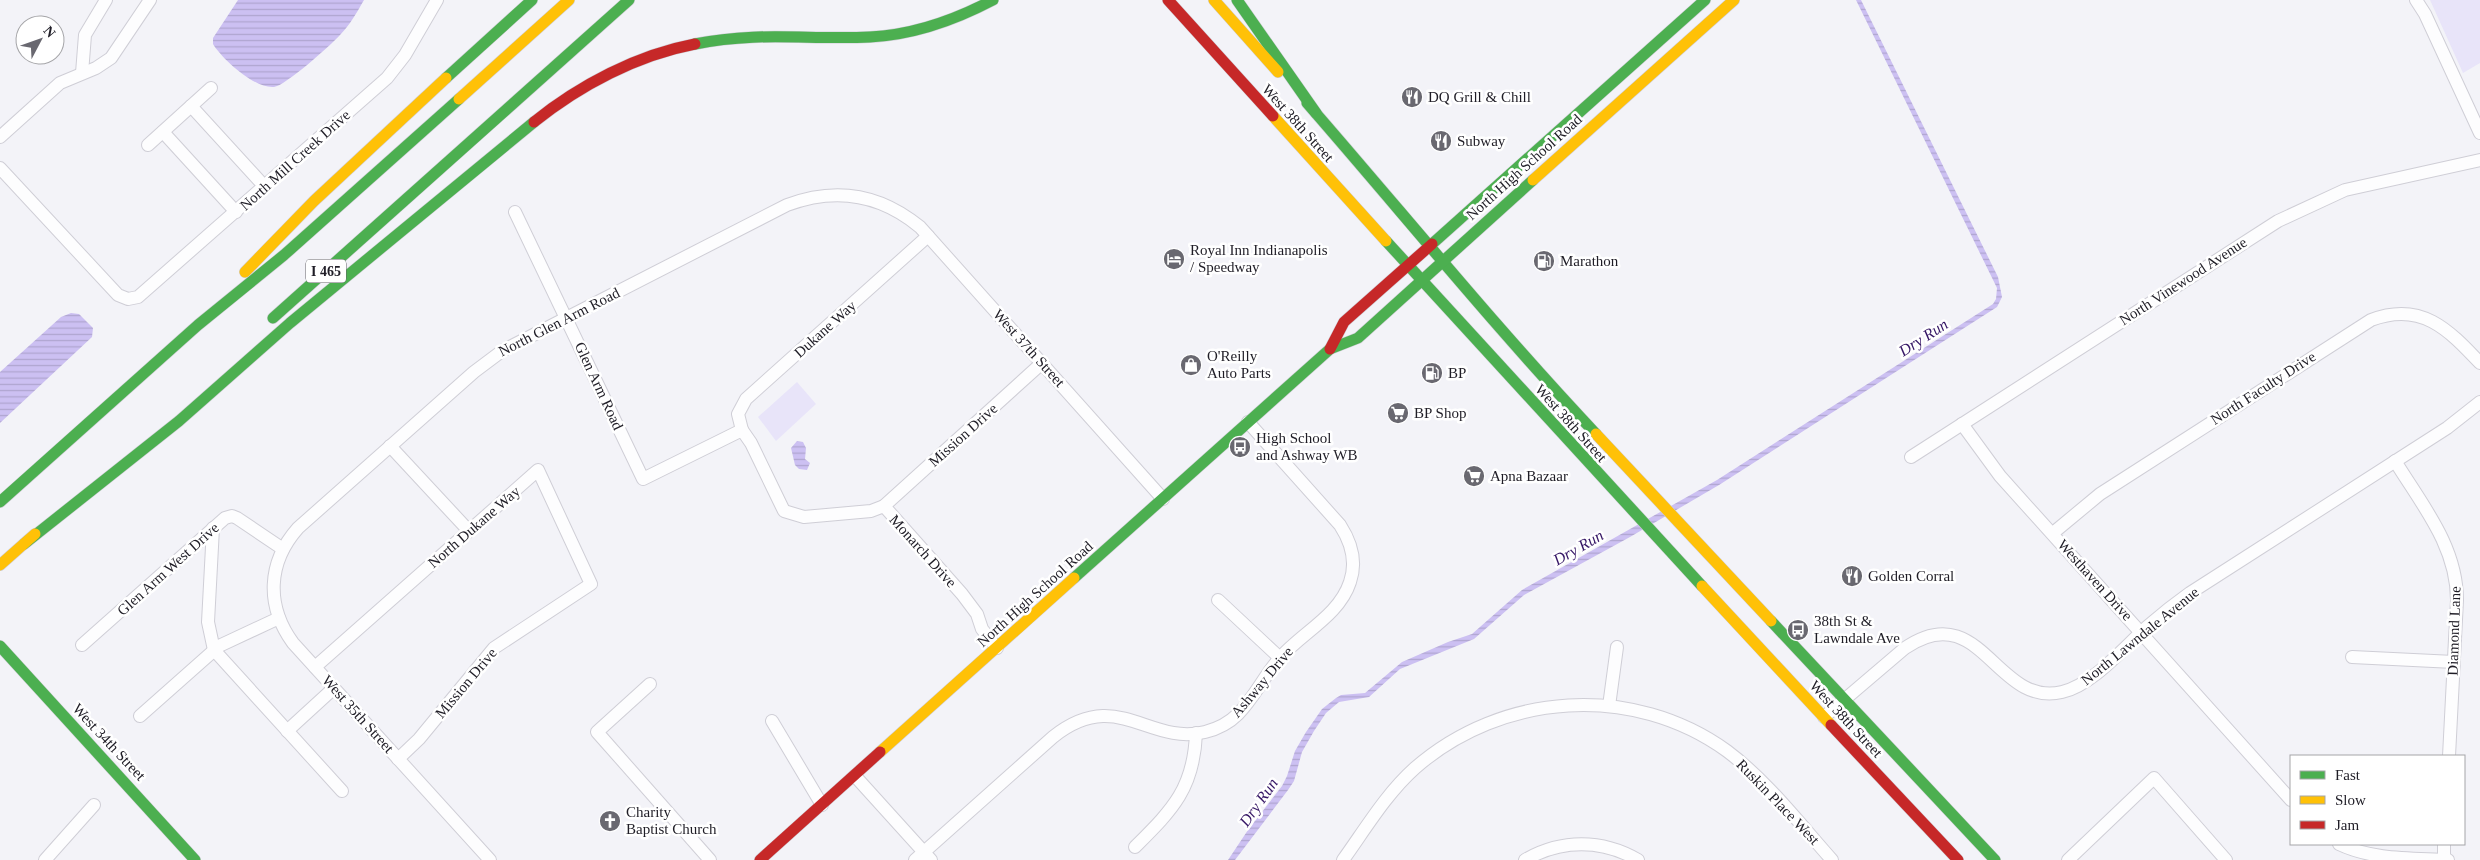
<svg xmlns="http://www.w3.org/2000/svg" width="2480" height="860" viewBox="0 0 2480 860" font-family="Georgia,serif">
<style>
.green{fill:#e8e4f9}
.water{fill:url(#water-rules)}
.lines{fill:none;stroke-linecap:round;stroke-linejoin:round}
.street-casing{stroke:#cfced6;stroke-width:14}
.fast-casing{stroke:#cfced6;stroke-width:12}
.slow-casing{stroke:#cfced6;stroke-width:12}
.jam-casing{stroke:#cfced6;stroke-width:12}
.street{stroke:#fdfdfe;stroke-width:12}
.fast{stroke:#4caf50;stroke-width:11}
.slow{stroke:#ffc107;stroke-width:11}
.jam{stroke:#c62828;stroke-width:11}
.labels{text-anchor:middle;stroke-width:5;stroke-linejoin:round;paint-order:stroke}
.shield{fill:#fff;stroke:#626167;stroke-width:1}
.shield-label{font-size:14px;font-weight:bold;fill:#1f1d26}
.poi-label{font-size:15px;fill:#1f1d26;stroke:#fff;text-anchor:start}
.street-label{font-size:15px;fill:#1f1d26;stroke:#fff}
.water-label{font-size:16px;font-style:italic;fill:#361766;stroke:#fff}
</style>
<defs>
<pattern id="water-rules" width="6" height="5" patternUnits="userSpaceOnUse" patternTransform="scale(1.25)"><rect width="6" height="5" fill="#ccc0f2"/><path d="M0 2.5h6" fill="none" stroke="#afa5cf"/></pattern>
</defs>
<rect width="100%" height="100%" fill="#f3f3f8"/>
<g class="green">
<path d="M2430 0H2480V63L2463 73Z"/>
<path d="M797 382 816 404 776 441 758 417Z"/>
</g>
<g class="water">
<path d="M238 0H364C357 12 350 25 340 35 331 45 285 86 274 87 255 89 222 59 213 44V38Z"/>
<path d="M1856 0H1861L1998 277 2002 297 1997 307 1719 485 1630 537 1524 595 1474 639 1400 669 1369 697 1339 702 1326 713 1314 731 1302 752 1294 781 1288 790 1235 860H1228L1248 830 1282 786 1287 776 1295 751 1306 732 1322 709 1336 698 1341 695 1365 693 1402 662 1448 642 1472 634 1522 590 1717 480 1993 304 1996 299 1997 288Z"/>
<path d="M71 313 79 314 93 328 92 337 0 423V372L61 317Z"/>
<path d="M797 441 803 442 806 448 805 459 810 463 807 470 799 469 795 465 791 448Z"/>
</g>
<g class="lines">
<g class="street-casing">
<g id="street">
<path d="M2416 0 2425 14 2480 133"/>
<path d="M82 73 85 35 106 0"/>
<path d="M191 106 265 187"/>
<path d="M163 132 236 212"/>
<path d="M0 137 60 83 96 68 111 58 150 0"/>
<path d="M148 145 211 88"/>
<path d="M0 168 118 295 128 299 138 297 387 78 405 55 437 0"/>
<path d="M515 212 643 479 742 430 751 443 784 511 804 517 871 511 884 506 962 594 977 614 982 629 997 648"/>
<path d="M1962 424 2000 476 2291 800"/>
<path d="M742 430 738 414 746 399 928 236"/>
<path d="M390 446 469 531"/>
<path d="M1911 457 2278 221 2345 190 2480 160"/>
<path d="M2395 461C2422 505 2457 546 2457 600L2449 756"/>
<path d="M884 506 1042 363"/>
<path d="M213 528 208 622 214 650 342 791"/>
<path d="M2053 533 2100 494 2371 320C2421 301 2448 329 2480 363"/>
<path d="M1218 600 1280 658"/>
<path d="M82 645 225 518 232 516 237 518 283 549"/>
<path d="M2352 657 2454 662"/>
<path d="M315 667 538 470 591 584 494 648 419 739 398 759"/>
<path d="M650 684 597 732 710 860"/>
<path d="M1609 706 1617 647"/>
<path d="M140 716 219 646 279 618"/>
<path d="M1824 717 1905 648C1981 596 1996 708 2062 692 2093 685 2124 647 2148 626 2162 614 2176 603 2190 593L2447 428 2480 402"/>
<path d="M772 721 822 805"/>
<path d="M287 731 334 688"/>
<path d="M855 776 931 860"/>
<path d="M2339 844C2373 860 2411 858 2448 860"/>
<path d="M1135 847C1172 810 1194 789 1196 733"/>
<path d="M45 860 94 805"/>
<path d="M490 860 293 643C266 606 267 563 298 528L474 372 502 351 787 205C835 187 880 194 920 227L1163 499"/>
<path d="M915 860 1053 737C1117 686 1148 746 1205 732 1217 729 1229 723 1238 714 1254 698 1264 676 1279 659 1301 633 1339 616 1350 582 1357 562 1351 542 1340 525L1248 422"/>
<path d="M1343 860C1366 828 1386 794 1415 768 1502 692 1633 683 1727 751 1767 781 1799 823 1832 860"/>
<path d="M1525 860C1561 839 1602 839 1638 860"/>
<path d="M2068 860 2154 778 2226 860"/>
<path d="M2444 860V844"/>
</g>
</g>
<g class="fast-casing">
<g id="fast">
<path d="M1237 0 1316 113"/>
<path d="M695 44C758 31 808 40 870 37 913 35 955 20 993 0"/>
<path d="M446 78 532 0"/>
<path d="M1307 103C1403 213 1495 327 1596 434"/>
<path d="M1386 241 1702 586"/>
<path d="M1432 244 1705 0"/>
<path d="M273 318 629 0"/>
<path d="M0 502 198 325 284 255 459 99"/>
<path d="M24 544 179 421 290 323 534 122"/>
<path d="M1074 578 1330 349 1358 338 1533 180"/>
<path d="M1771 621 1995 860"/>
<path d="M0 646 195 860"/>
</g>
</g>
<g class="slow-casing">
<g id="slow">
<path d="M1214 0 1278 72"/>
<path d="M459 99 569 0"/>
<path d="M1273 116 1386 241"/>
<path d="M1533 180 1734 0"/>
<path d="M245 272 314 201 446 78"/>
<path d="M1596 434 1771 621"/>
<path d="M0 565 35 534"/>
<path d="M1702 586 1831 725"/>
<path d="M880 752 1074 578"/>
</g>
</g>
<g class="jam-casing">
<g id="jam">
<path d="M1168 0 1273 116"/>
<path d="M534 122C580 85 637 55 695 44"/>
<path d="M1330 349 1344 322 1432 244"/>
<path d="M1831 725 1958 860"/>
<path d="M760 860 880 752"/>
</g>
</g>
<use href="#street" class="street"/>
<use href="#fast" class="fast"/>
<use href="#slow" class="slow"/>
<use href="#jam" class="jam"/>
</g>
<defs>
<g id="restaurant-disc" transform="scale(1.125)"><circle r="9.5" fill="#696870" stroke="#fff"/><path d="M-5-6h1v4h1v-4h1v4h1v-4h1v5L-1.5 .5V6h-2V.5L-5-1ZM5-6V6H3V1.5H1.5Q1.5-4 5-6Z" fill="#fff"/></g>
<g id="hotel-disc" transform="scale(1.125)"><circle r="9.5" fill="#696870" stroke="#fff"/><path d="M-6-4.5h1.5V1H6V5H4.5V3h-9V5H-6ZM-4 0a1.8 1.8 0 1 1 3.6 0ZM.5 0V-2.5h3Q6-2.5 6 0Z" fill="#fff"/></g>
<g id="fuel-disc" transform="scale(1.125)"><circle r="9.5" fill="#696870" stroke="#fff"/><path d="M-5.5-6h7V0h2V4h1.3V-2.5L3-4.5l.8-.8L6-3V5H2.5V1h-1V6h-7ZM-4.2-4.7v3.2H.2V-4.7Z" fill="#fff"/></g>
<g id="shop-disc" transform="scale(1.125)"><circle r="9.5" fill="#696870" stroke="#fff"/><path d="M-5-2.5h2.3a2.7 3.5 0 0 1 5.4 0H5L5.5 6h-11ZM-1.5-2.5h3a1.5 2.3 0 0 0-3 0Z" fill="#fff"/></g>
<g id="supermarket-disc" transform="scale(1.125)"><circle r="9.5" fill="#696870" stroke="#fff"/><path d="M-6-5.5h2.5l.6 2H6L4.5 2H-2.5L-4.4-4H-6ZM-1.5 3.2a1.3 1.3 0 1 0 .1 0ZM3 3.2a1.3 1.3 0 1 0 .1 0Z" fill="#fff"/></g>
<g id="bus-disc" transform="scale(1.125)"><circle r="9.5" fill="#696870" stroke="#fff"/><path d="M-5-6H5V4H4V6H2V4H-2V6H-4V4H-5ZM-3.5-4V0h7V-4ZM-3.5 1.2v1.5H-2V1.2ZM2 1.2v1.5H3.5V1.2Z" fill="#fff"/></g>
<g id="church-disc" transform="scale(1.125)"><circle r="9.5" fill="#696870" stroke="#fff"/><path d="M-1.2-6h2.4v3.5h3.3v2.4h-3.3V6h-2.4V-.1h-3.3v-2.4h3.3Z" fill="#fff"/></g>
</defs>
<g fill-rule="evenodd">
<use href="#restaurant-disc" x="1412" y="97"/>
<use href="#restaurant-disc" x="1441" y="141"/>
<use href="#hotel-disc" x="1174" y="259"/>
<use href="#fuel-disc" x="1544" y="261"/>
<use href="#shop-disc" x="1191" y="365"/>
<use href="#fuel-disc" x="1432" y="373"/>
<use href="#supermarket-disc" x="1398" y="413"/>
<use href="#bus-disc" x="1240" y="447"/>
<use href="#supermarket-disc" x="1474" y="476"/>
<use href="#restaurant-disc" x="1852" y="576"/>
<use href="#bus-disc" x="1798" y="630"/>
<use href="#church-disc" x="610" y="821"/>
</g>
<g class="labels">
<rect class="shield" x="306" y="259.5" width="40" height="23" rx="4"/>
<g class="shield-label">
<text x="326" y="276">I 465</text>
</g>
<g class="poi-label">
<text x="1428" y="102">DQ Grill &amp; Chill</text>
<text x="1457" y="146">Subway</text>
<text x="1190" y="255">Royal Inn Indianapolis<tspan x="1190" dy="17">/ Speedway</tspan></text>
<text x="1560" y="266">Marathon</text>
<text x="1207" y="361">O'Reilly<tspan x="1207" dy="17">Auto Parts</tspan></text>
<text x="1448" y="378">BP</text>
<text x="1414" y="418">BP Shop</text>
<text x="1256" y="443">High School<tspan x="1256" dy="17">and Ashway WB</tspan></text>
<text x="1490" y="481">Apna Bazaar</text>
<text x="1868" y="581">Golden Corral</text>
<text x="1814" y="626">38th St &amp;<tspan x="1814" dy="17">Lawndale Ave</tspan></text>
<text x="626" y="817">Charity<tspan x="626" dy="17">Baptist Church</tspan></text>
</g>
<g class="street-label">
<text transform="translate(1298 123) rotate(48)" y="5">West 38th Street</text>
<text transform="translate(295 160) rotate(-42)" y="5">North Mill Creek Drive</text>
<text transform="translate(1524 167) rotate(-42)" y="5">North High School Road</text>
<text transform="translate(2183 281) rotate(-33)" y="5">North Vinewood Avenue</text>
<text transform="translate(559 322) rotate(-27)" y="5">North Glen Arm Road</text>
<text transform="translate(825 329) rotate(-42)" y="5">Dukane Way</text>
<text transform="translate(1029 348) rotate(48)" y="5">West 37th Street</text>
<text transform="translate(599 386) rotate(65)" y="5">Glen Arm Road</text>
<text transform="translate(2263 388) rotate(-33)" y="5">North Faculty Drive</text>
<text transform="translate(1571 423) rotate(48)" y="5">West 38th Street</text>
<text transform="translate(963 435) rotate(-42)" y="5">Mission Drive</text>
<text transform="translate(474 527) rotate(-41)" y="5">North Dukane Way</text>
<text transform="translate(923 551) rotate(48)" y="5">Monarch Drive</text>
<text transform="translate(168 569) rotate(-42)" y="5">Glen Arm West Drive</text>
<text transform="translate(2095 580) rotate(48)" y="5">Westhaven Drive</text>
<text transform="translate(1035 594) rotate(-42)" y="5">North High School Road</text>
<text transform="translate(2454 631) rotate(-88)" y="5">Diamond Lane</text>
<text transform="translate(2140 636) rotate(-39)" y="5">North Lawndale Avenue</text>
<text transform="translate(1262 682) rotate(-50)" y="5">Ashway Drive</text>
<text transform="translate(466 683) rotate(-50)" y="5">Mission Drive</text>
<text transform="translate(358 714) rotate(48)" y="5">West 35th Street</text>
<text transform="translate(1846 719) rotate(47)" y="5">West 38th Street</text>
<text transform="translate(109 742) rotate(47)" y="5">West 34th Street</text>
<text transform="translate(1778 802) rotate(46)" y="5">Ruskin Place West</text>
</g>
<g class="water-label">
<text transform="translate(1923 337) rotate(-33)" y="6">Dry Run</text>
<text transform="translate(1578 547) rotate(-30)" y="6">Dry Run</text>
<text transform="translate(1258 802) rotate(-55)" y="6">Dry Run</text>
</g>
</g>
<rect x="2290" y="755" width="175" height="90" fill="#ffffff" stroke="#a5a5a8"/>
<rect x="2300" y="771" width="25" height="8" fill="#4caf50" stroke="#a5a5a8"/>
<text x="2335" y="780" font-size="15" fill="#1f1d26">Fast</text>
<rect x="2300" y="796" width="25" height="8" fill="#ffc107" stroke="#a5a5a8"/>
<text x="2335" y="805" font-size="15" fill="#1f1d26">Slow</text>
<rect x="2300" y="821" width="25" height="8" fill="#c62828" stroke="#a5a5a8"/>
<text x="2335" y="830" font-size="15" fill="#1f1d26">Jam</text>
<g transform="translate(40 40) rotate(49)"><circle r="24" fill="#ffffff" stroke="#a5a5a8"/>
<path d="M0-4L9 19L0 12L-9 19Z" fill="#696870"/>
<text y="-8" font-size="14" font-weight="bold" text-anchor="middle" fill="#1f1d26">N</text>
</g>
</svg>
